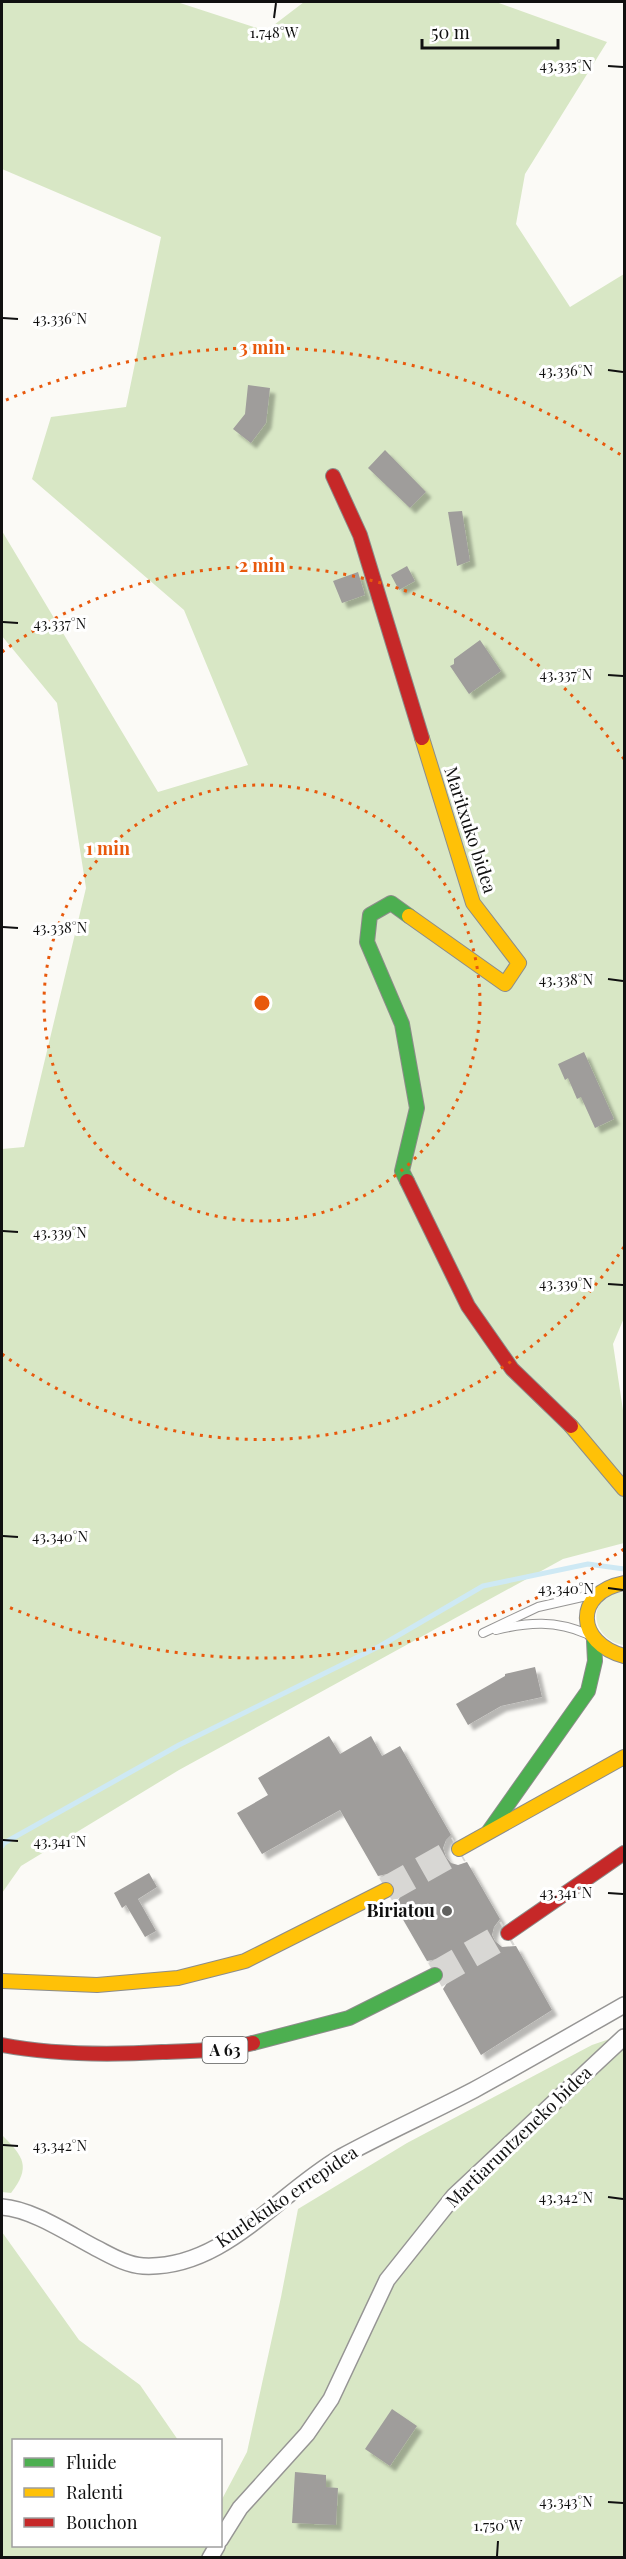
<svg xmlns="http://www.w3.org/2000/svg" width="626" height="2559" viewBox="0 0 626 2559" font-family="'Playfair Display',serif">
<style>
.green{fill:#e7f0d7}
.forest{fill:#d8e7c5}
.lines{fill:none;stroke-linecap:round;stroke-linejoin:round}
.stream{stroke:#cee9f4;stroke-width:5}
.building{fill:#9f9d9b;filter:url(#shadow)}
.highway-tunnel{stroke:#d8d7d4;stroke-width:27;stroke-dasharray:27 14;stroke-linecap:butt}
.lane-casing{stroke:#969594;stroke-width:10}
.street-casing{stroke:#969594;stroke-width:18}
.fast-casing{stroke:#8c8c8a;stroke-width:16}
.slow-casing{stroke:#8c8c8a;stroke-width:16}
.jam-casing{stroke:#8c8c8a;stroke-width:16}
.lane{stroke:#fefefe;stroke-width:8}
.street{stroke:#fefefe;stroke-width:15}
.fast{stroke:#4caf50;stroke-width:14}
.slow{stroke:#ffc107;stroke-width:14}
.jam{stroke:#c62828;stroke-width:14}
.ticks{fill:none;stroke:#101010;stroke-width:2}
.ring{fill:none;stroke:#e8590c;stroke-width:3;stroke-dasharray:3 6}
.poi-dot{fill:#626260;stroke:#fff;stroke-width:2}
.labels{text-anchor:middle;stroke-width:6;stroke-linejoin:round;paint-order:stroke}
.shield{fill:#fff;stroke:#585858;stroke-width:1.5}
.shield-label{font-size:16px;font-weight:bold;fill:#101010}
.street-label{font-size:18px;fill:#101010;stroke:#fff}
.poi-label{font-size:18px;font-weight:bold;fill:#101010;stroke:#fff;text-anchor:end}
.ticks-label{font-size:15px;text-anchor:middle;fill:#101010;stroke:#fff;stroke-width:6;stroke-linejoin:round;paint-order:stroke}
.centre{fill:#e8590c;stroke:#fff;stroke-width:3}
.ring-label{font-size:18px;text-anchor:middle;font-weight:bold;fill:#e8590c;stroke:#fff;stroke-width:6;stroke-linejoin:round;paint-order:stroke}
</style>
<defs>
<filter id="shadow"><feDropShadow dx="5.5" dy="5.5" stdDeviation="1.5" flood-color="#0004"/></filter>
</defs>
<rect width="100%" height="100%" fill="#fbfaf6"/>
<path class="green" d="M624 1592V1645C599 1642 584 1610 610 1595 613 1593 620 1593 624 1592Z"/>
<g class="forest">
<path d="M2 2H177L266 31 304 2H496L607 42 525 174 516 224 570 307 624 274V1318L613 1344 624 1417V1543L563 1559 179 1770 21 1866 2 1893V1149L24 1147 86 888 57 703 2 636V531L158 792 248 765 184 610 32 479 51 417 126 407 161 237 2 169Z"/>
<path d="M624 2034V2557H2V2232L79 2340 140 2385 178 2440H14V2546H220L221 2501 247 2452 281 2297 298 2209 407 2143 592 2045Z"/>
<path d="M2 2135C24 2157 31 2167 11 2193L2 2192Z"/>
</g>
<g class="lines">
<path class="stream" d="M2 1846 4 1843 179 1745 380 1646 483 1586 588 1564 624 1569"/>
</g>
<g class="building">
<path d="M248 385 270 388 266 423 251 443 233 429 245 414Z"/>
<path d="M385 450 426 492 410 508 368 468Z"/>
<path d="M462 511 470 561 457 566 448 512Z"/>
<path d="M407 566 415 581 399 590 391 575Z"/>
<path d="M358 572 365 595 342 603 333 581Z"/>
<path d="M480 640 501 671 469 694 450 666 454 664V659Z"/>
<path d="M584 1052 614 1119 595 1128 581 1097 577 1099 568 1078 565 1080 558 1064Z"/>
<path d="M535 1667 542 1697 501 1706 468 1725 456 1704 505 1676V1674Z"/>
<path d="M329 1736 340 1754 371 1736 382 1756 400 1746 451 1835 446 1840 443 1848 446 1857 451 1863 458 1865 467 1862 500 1919 494 1927 492 1935 495 1941 502 1947 516 1946 552 2010 481 2055 443 1989 451 1977 449 1967 443 1962 437 1959 427 1961 394 1904 399 1899 402 1891 400 1882 394 1877 387 1874 378 1876 340 1810 262 1854 237 1813 268 1795 258 1778Z"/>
<path d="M149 1873 157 1887 138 1899 156 1931 145 1937 126 1905 122 1908 114 1893Z"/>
<path d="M392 2409 417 2426 390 2466 365 2449Z"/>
<path d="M295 2472 326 2475V2487L338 2488 336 2525 292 2523Z"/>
</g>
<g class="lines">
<g class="highway-tunnel">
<path d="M386 1890 459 1849"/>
<path d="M435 1975 508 1933"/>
</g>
<g class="lane-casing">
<g id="lane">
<path d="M496 1630C528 1622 556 1620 587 1634"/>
<path d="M483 1633 538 1607 591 1595"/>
</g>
</g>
<g class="street-casing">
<g id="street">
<path d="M2 2207C32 2209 69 2234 96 2248 110 2255 126 2265 143 2266 223 2270 277 2194 341 2157 385 2133 430 2113 474 2090 525 2062 575 2033 624 2005"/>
<path d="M220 2540 240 2508 307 2434 331 2399 387 2280 454 2196 624 2037"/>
<path d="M210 2558 217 2546"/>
</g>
</g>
<g class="fast-casing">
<g id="fast">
<path d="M407 1181 402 1171 417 1108 402 1024 367 942 370 915 391 903 409 916"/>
<path d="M489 1831 588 1691 595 1661 594 1641"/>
<path d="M253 2043 349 2018 435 1975"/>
</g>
</g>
<g class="slow-casing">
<g id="slow">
<path d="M409 916 505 984 519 963 473 903 422 738"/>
<path d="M571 1426 624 1489"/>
<path d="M624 1583C573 1593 576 1643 624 1656"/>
<path d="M459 1849 624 1757"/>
<path d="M2 1981 97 1985 178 1978 245 1961 386 1890"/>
</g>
</g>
<g class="jam-casing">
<g id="jam">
<path d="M333 476 360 535 422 738"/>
<path d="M407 1181 468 1306 512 1369 571 1426"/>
<path d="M508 1933 624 1853"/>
<path d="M2 2045C54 2055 109 2055 162 2052 193 2051 222 2051 253 2043"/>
</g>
</g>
<use href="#lane" class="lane"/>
<use href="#street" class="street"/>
<use href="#fast" class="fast"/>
<use href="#slow" class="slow"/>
<use href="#jam" class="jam"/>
</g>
<path class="ticks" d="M274 18 276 3M608 66 623 67M3 318 18 319M608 370 623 372M3 622 18 623M608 675 623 676M3 927 18 928M608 979 623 981M3 1231 18 1232M608 1284 623 1285M3 1536 18 1537M608 1588 623 1590M3 1840 18 1841M608 1893 623 1894M3 2145 18 2146M608 2197 623 2199M608 2502 623 2503M497 2556 498 2541"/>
<g class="ring">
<circle cx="262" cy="1003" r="218"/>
<path d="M624 1247A437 437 0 0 1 2 1354M2 652A437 437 0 0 1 624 759"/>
<path d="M624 1549A655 655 0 0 1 6 1606M6 400A655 655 0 0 1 624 457"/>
</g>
<circle class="poi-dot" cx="447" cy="1911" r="6"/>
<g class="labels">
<rect class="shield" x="202.5" y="2037" width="45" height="26" rx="4.5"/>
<g class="shield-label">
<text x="225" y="2056">A 63</text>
</g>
<g class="street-label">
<text transform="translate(470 830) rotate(72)" y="6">Maritxuko bidea</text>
<text transform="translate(519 2137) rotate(-44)" y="6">Martiaruntzeneko bidea</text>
<text transform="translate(287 2197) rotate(-34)" y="6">Kurlekuko errepidea</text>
</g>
<g class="poi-label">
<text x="435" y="1917">Biriatou</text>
</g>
</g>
<g class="ticks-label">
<text x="274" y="38">1.748°W</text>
<text x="566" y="71">43.335°N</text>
<text x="60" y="324">43.336°N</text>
<text x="566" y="376">43.336°N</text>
<text x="60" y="629">43.337°N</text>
<text x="566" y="680">43.337°N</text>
<text x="60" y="933">43.338°N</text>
<text x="566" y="985">43.338°N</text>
<text x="60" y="1238">43.339°N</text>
<text x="566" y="1289">43.339°N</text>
<text x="60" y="1542">43.340°N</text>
<text x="566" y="1594">43.340°N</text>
<text x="60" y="1847">43.341°N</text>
<text x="566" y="1898">43.341°N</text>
<text x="60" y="2151">43.342°N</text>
<text x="566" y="2203">43.342°N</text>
<text x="566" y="2507">43.343°N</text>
<text x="498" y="2531">1.750°W</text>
</g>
<circle cx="262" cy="1003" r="9" class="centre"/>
<g class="ring-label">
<text x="262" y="354">3 min</text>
<text x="262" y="572">2 min</text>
<text x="108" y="855">1 min</text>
</g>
<rect width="626" height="2559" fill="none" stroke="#101010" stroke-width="6"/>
<rect x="12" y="2439" width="210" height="108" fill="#ffffff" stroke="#9f9f9f" stroke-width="1.5"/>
<rect x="24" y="2458" width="30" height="9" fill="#4caf50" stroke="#9f9f9f" stroke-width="1.5"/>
<text x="66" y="2469" font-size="18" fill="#101010">Fluide</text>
<rect x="24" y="2488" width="30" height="9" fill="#ffc107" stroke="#9f9f9f" stroke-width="1.5"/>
<text x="66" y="2499" font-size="18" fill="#101010">Ralenti</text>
<rect x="24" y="2518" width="30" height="9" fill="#c62828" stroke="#9f9f9f" stroke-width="1.5"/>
<text x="66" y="2529" font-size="18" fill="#101010">Bouchon</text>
<path d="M422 39v9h136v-9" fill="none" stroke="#101010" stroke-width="3"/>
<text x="431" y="39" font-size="18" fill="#101010" stroke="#ffffff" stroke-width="4.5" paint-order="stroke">50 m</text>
</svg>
